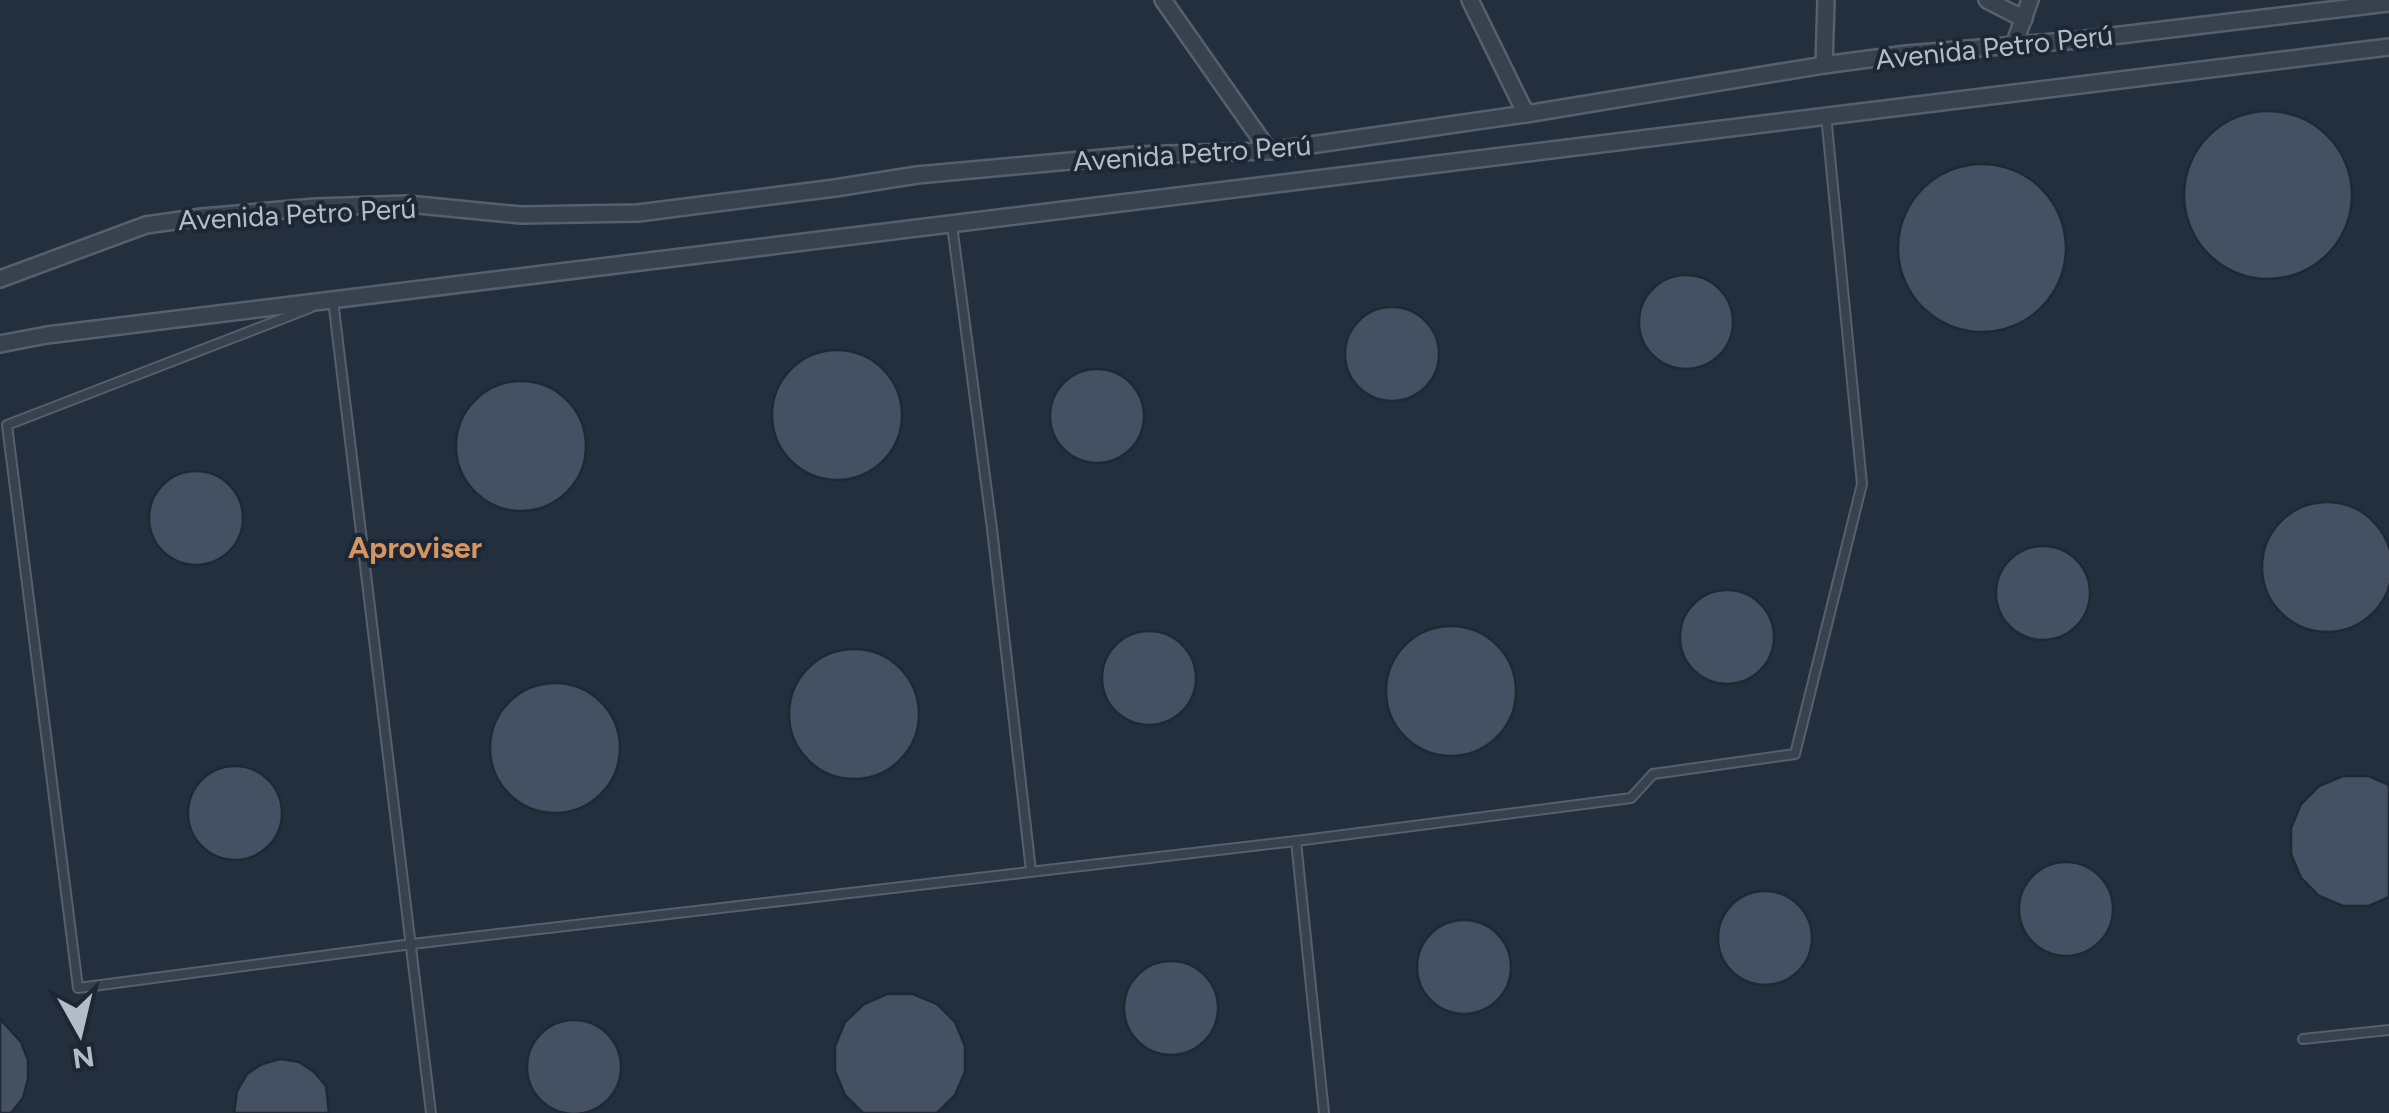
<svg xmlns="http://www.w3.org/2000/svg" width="2389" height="1113" viewBox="0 0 2389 1113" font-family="Figtree,sans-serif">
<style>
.building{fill:#455162;stroke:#1f2835;stroke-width:2.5}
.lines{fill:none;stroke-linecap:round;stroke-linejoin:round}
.lane-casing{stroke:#565f6c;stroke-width:12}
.street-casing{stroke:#565f6c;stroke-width:20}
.lane{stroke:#38414e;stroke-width:8}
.street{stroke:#38414e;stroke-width:15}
.labels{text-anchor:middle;stroke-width:8;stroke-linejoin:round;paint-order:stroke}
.street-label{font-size:28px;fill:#b4bcc9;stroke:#1d2633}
.neighbourhood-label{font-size:30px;font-weight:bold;fill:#d59563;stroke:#1d2633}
</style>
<rect width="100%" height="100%" fill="#242f3e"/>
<g class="building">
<circle cx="2268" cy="195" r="84"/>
<circle cx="1982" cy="248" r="84"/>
<circle cx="1686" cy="322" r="47"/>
<circle cx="1392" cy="354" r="47"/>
<circle cx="837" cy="415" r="65"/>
<circle cx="1097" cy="416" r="47"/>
<circle cx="521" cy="446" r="65"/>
<circle cx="196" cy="518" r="47"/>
<circle cx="2327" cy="567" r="65"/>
<circle cx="2043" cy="593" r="47"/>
<circle cx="1727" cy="637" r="47"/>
<circle cx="1451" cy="691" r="65"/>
<circle cx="1149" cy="678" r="47"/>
<circle cx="854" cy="714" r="65"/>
<circle cx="555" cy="748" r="65"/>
<circle cx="235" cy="813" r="47"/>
<path d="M2343 776H2369L2389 785V897L2369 906H2343L2319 896 2301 878 2291 854V828L2301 804 2319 786Z"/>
<circle cx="2066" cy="909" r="47"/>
<circle cx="1765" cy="938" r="47"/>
<circle cx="1464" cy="967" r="47"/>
<circle cx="1171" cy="1008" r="47"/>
<path d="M887 994H913L937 1004 955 1022 965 1046V1072L955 1095 937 1113H863L845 1095 835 1071V1046L845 1022 864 1004Z"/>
<path d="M0 1019 21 1042 28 1060V1079L23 1098 11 1113H0Z"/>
<circle cx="574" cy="1067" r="47"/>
<path d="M280 1059 299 1062 314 1072 326 1086 329 1113H234L237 1091 247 1074 262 1064Z"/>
</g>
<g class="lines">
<g class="lane-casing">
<g id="lane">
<path d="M952 225 992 529 1031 871"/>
<path d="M333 300 431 1113"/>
<path d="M310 308 7 425 78 988 412 944 1296 841"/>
<path d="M2303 1039 2389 1030"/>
<path d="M1324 1113 1296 841 1631 798 1653 774 1795 754 1862 484 1826 115"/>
</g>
</g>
<g class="street-casing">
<g id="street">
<path d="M1163 0 1269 151"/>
<path d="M1470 0 1526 114"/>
<path d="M1987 0 2024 19"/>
<path d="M2014 45 2030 0"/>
<path d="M1824 65 1826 0"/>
<path d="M0 279 146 225 202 217 315 207 408 204 521 215 638 213 835 188 917 175 1135 155 1269 151 1526 114 1824 65 1906 54 2078 40 2389 3"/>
<path d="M0 344 47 335 2389 47"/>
</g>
</g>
<use href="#lane" class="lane"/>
<use href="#street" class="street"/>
</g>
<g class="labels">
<g class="street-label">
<text transform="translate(1994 47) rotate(-6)" y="10">Avenida Petro Perú</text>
<text transform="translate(1192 153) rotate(-4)" y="10">Avenida Petro Perú</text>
<text transform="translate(297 214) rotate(-3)" y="10">Avenida Petro Perú</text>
</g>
<g class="neighbourhood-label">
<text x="415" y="558">Aproviser</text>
</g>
</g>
<g transform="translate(80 1033) rotate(172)" stroke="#1d2633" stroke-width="8" paint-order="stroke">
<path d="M0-8L18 38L0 25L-18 38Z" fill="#b4bcc9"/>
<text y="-15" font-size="28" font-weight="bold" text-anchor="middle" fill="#b4bcc9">N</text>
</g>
</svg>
